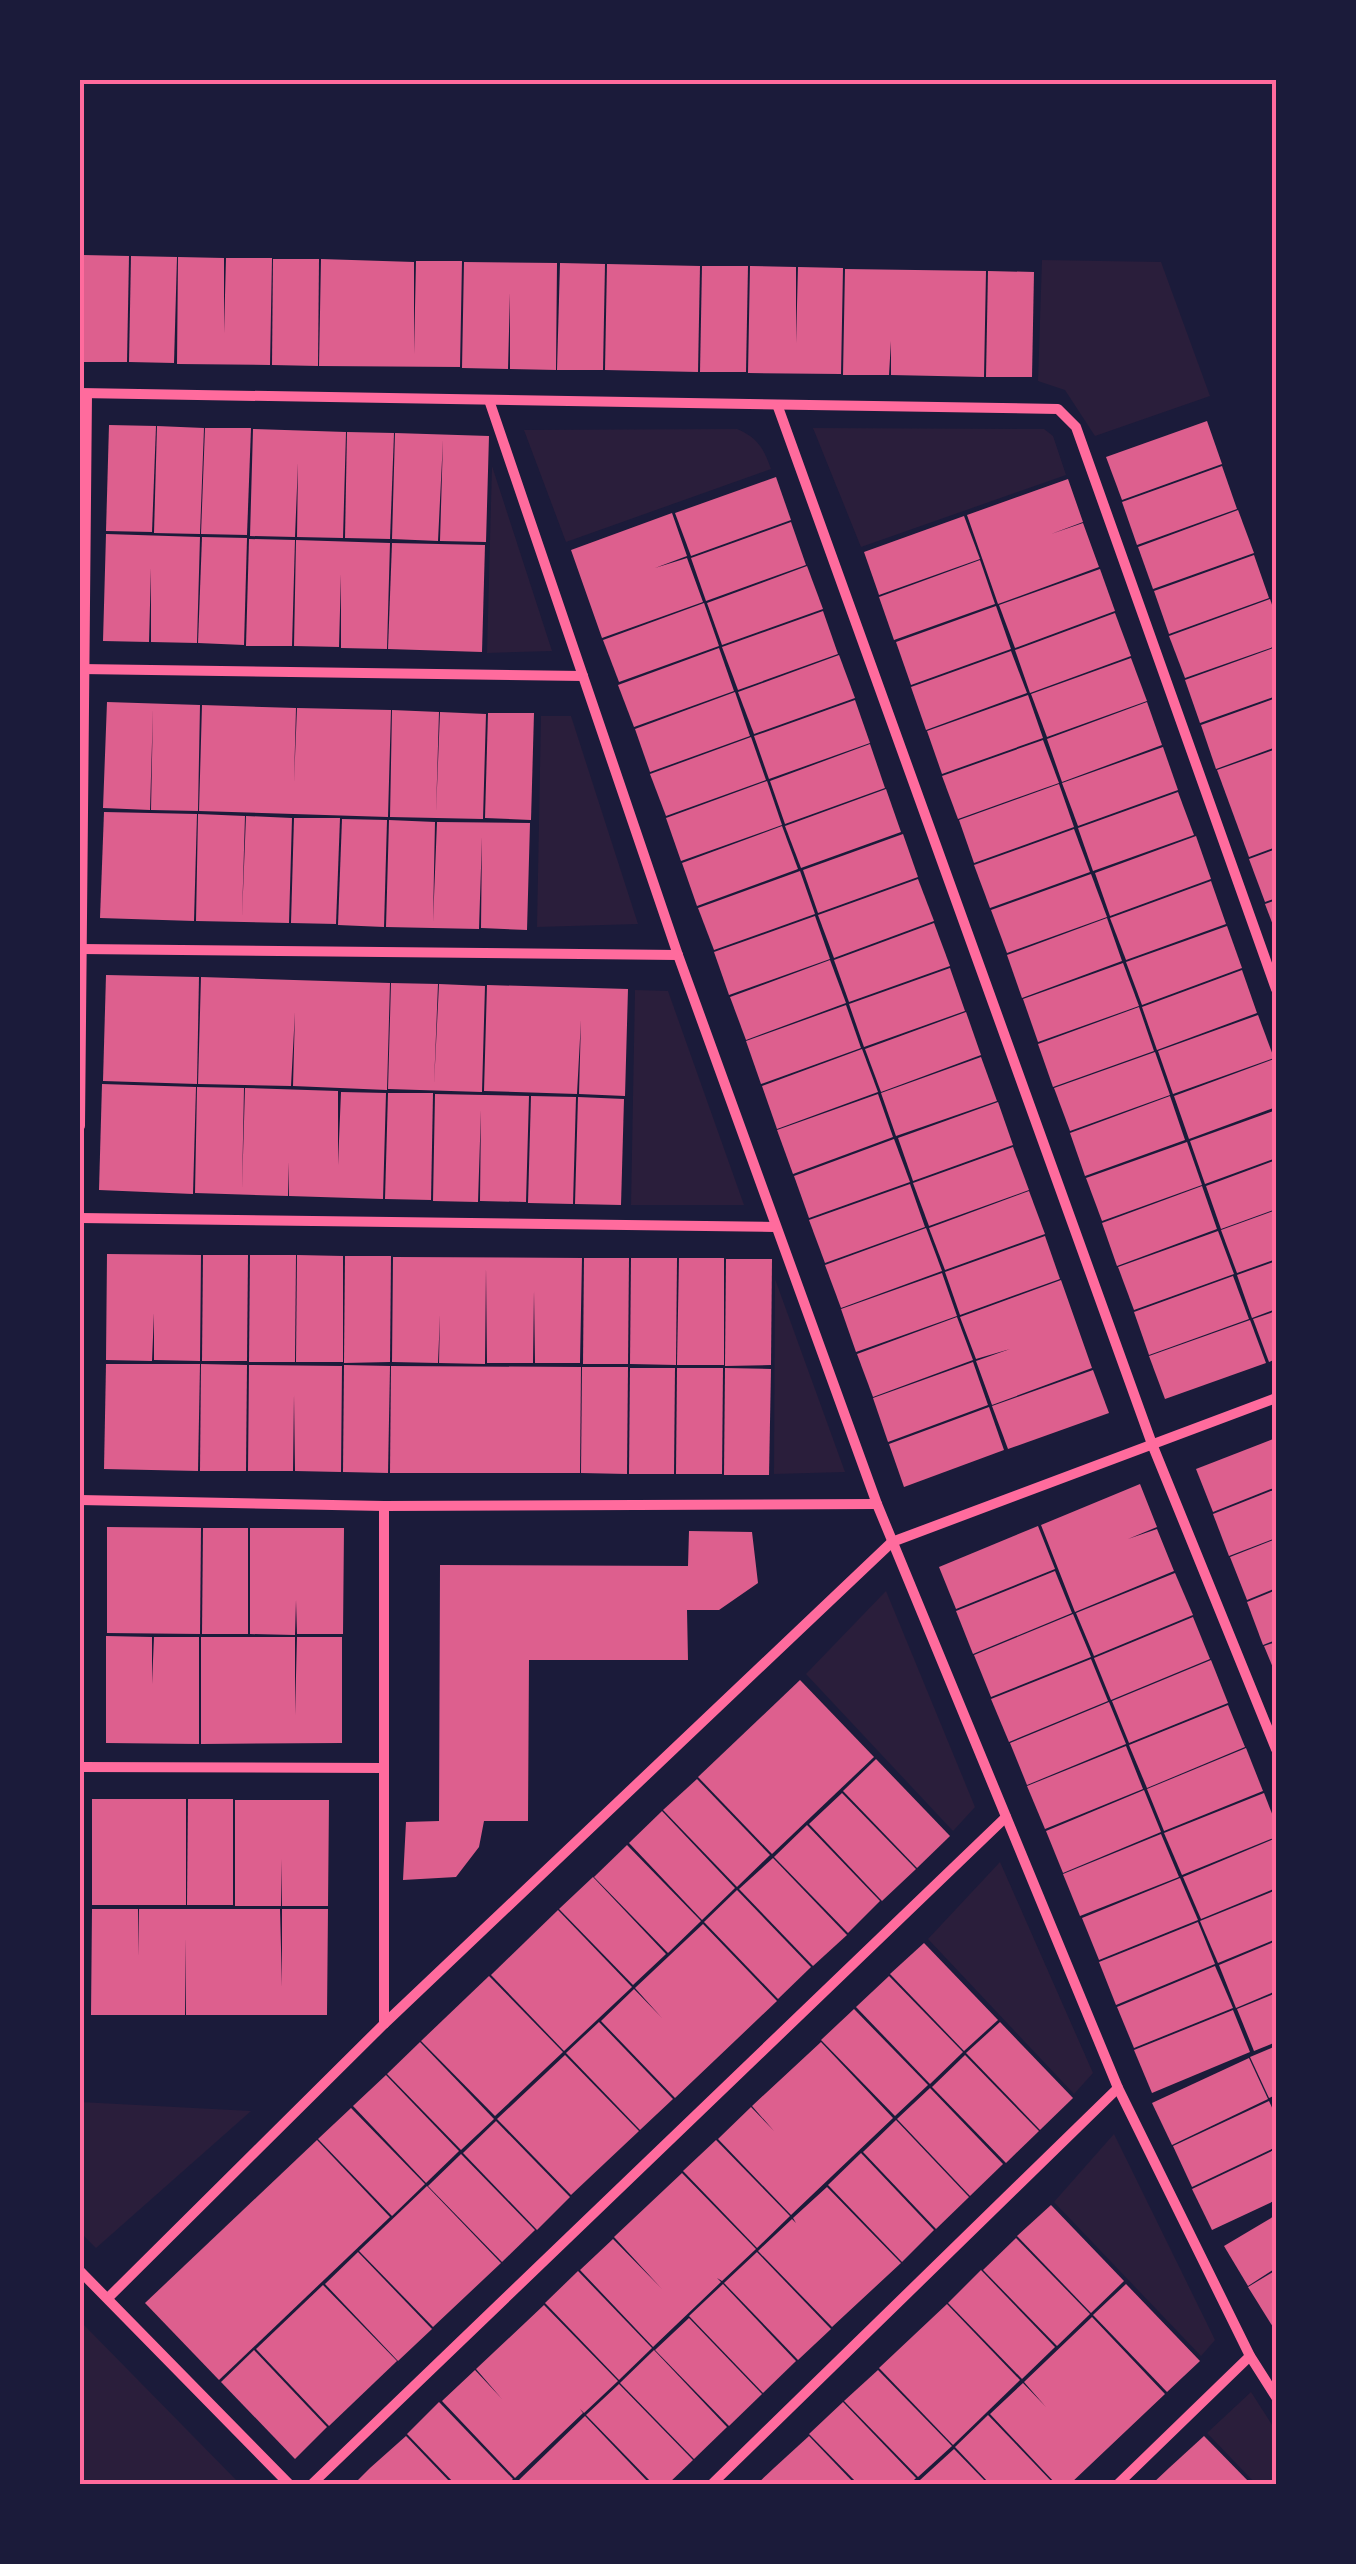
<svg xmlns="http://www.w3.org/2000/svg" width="1356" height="2564" viewBox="0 0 1356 2564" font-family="Karla,sans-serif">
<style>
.green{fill:#2a1e3b}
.building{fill:#dd5f8e}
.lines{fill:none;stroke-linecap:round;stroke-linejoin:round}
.minor{stroke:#ff6b9d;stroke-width:10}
.neatline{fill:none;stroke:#ff6b9d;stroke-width:4}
</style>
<rect width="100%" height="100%" fill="#1b1b3a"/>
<g class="green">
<path d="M1042 260 1161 262 1210 396 1095 436 1065 390 1038 381Z"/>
<path d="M813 428 1044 429 1053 436 1066 475 861 547Z"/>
<path d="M737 429C758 438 764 449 771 469L566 542 524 430Z"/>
<path d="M492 466 552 651 487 653Z"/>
<path d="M541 716H571L638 924 537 927Z"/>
<path d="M635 990 668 991 744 1205H631Z"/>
<path d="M775 1279 845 1472 774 1474Z"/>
<path d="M886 1591 975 1807 953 1831 806 1674Z"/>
<path d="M1000 1862 1093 2073 1074 2094 928 1939Z"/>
<path d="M80 2102 251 2111 96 2248 80 2232Z"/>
<path d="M1114 2134 1215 2340 1201 2356 1054 2202Z"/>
<path d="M80 2321 240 2484H80Z"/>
<path d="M1251 2392 1276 2431V2484H1256L1207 2433Z"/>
</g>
<g class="building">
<path d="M83 255 129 256 127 362H81Z"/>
<path d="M131 256 177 257 174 363 129 362Z"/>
<path d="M178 257 224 258V333L226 258H272L270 365 177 364Z"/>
<path d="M273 259H319L318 366 272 365Z"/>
<path d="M321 259 414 262V354L416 261H462L460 367 319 366Z"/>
<path d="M464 262 557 263 556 370 510 369V293L508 369 462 368Z"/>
<path d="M560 263 605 264 603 370H557Z"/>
<path d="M607 264 700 266 698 372 605 370Z"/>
<path d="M702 266H748L746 372H700Z"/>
<path d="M750 266 796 267V343L798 267 843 268 841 374 748 373Z"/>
<path d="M845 269 986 271 984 377 891 375V341L889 375H843Z"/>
<path d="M988 271 1034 272 1032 377H986Z"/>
<path d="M1207 421 1222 464 1122 500 1106 457Z"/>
<path d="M109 425 156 426 152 532 106 531Z"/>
<path d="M157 426 204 428 200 534 154 533Z"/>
<path d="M205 428H251L247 535 201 534Z"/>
<path d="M253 429 346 432 343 538 297 537 298 463 295 537 250 536Z"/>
<path d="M347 432 394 433 390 539 345 538Z"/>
<path d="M395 433 489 436 486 542 440 541 443 440 438 541 392 539Z"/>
<path d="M1222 466 1237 509 1137 545 1122 502Z"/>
<path d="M776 477 791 520 691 556 675 513Z"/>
<path d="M1068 479 1083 522 1051 534 1083 523 1099 567 998 604 967 515Z"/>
<path d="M1238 510 1254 553 1153 589 1138 547Z"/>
<path d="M672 513 687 556 655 568 687 558 703 602 602 638 571 550Z"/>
<path d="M964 516 980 559 879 595 864 552Z"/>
<path d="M791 522 806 565 706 601 691 558Z"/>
<path d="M106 534 200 537 197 643 151 642V568L149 642 103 641Z"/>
<path d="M202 537 247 538 244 645 198 643Z"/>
<path d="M249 539 295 540 292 646H246Z"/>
<path d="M296 540 390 543 387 649 341 648V574L339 647 294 646Z"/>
<path d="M392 543 485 545 482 652 388 649Z"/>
<path d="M1254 555 1269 598 1169 634 1154 591Z"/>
<path d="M980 560 995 604 894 640 879 597Z"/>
<path d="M807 566 823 609 722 645 707 603Z"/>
<path d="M1100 569 1115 611 1015 648 999 605Z"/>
<path d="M1270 599 1276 616V646L1185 678 1169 636Z"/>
<path d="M704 603 719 646 619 682 603 640Z"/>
<path d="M996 606 1011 649 911 685 896 642Z"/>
<path d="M823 611 838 654 738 690 722 647Z"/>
<path d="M1115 613 1131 656 1030 693 1015 650Z"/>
<path d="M1276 647V696L1200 723 1185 680Z"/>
<path d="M719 648 734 691 634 727 618 685Z"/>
<path d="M1011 651 1027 693 926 730 911 687Z"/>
<path d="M839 655 855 698 754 734 738 692Z"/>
<path d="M1131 658 1147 701 1047 737 1031 694Z"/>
<path d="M735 692 750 736 650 772 635 729Z"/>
<path d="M1028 695 1043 738 942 774 927 731Z"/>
<path d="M1276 698V747L1216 769 1201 725Z"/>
<path d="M855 700 870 743 769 779 754 736Z"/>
<path d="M107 702 200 705 198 811 151 810 153 709 150 810 103 808Z"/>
<path d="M1147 702 1162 745 1062 782 1047 739Z"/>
<path d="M202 705 296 708 294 782 297 708 391 710 388 817 199 811Z"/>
<path d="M392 710 439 712 436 813 440 712 486 714 483 819 390 817Z"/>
<path d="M488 713H534L531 820 485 818Z"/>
<path d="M751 737 766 780 666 816 650 774Z"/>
<path d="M1043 740 1059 783 958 819 942 776Z"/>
<path d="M870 744 885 788 785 824 770 781Z"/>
<path d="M1163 747 1178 790 1078 826 1062 783Z"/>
<path d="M1276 749V847L1249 857 1217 770Z"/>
<path d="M767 781 782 825 681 861 666 818Z"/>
<path d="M1059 784 1074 827 974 863 959 820Z"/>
<path d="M886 789 901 832 801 868 785 826Z"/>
<path d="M1178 792 1194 835 1093 871 1078 828Z"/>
<path d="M104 812 197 814 194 921 100 918Z"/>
<path d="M198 814 245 816 242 917 246 816 292 818 289 923 196 921Z"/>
<path d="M294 818H340L336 924 291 923Z"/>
<path d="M342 819 387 820 384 927 338 925Z"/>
<path d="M389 820 435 822 433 922 437 822 530 823 527 930 481 928 482 837 479 929 386 927Z"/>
<path d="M782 826 798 869 697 906 682 863Z"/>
<path d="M1074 829 1090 872 990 908 974 865Z"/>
<path d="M903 834 918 877 818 913 803 870Z"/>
<path d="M1196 836 1211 879 1110 916 1095 873Z"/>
<path d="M1276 849V898L1265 902 1249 859Z"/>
<path d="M800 871 815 914 714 950 698 908Z"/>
<path d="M1091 874 1107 917 1007 953 991 910Z"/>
<path d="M918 879 934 921 834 958 818 915Z"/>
<path d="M1211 881 1226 924 1126 960 1110 918Z"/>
<path d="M1276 900V933L1265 904Z"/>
<path d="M815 916 830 959 729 995 714 952Z"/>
<path d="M1107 918 1122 961 1022 998 1007 955Z"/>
<path d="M934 923 950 966 849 1002 834 960Z"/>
<path d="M1227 926 1242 968 1142 1005 1126 962Z"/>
<path d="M830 960 846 1003 746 1040 730 997Z"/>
<path d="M1123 963 1139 1006 1038 1042 1023 999Z"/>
<path d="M950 968 965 1011 864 1047 849 1004Z"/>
<path d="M1242 970 1257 1013 1157 1050 1142 1007Z"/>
<path d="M106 975 199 977 197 1084 103 1081Z"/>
<path d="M201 977 390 983 387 1090 293 1086 295 1012 291 1086 198 1084Z"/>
<path d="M391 983 438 984 434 1085 439 984 485 986 482 1092 388 1089Z"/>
<path d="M487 985 628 989 625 1096 579 1094 581 1020 577 1094 484 1091Z"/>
<path d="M846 1005 861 1048 761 1084 746 1041Z"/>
<path d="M1139 1007 1154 1051 1053 1087 1038 1044Z"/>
<path d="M966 1012 981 1055 881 1092 865 1049Z"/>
<path d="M1258 1015 1274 1058 1173 1094 1158 1051Z"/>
<path d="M862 1049 878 1092 777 1129 762 1086Z"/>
<path d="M1155 1052 1170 1095 1070 1131 1054 1088Z"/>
<path d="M981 1057 997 1101 896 1136 881 1093Z"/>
<path d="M1274 1059 1276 1107 1189 1139 1174 1096Z"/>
<path d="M102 1084 196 1087 193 1194 99 1190Z"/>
<path d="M197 1087 244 1088 242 1189 245 1088 338 1091V1165L341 1092 386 1093 383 1199 289 1196V1162L288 1196 195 1193Z"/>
<path d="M388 1093H433L431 1200 385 1199Z"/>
<path d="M435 1094 529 1096 526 1202 480 1201 481 1110 478 1202 433 1201Z"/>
<path d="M878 1094 893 1137 793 1174 777 1130Z"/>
<path d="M531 1096 576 1097 573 1204 528 1203Z"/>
<path d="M1170 1096 1185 1140 1085 1176 1070 1133Z"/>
<path d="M578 1097 624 1099 621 1205 575 1204Z"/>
<path d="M998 1102 1013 1145 913 1181 898 1138Z"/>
<path d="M1276 1110V1158L1205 1184 1190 1141Z"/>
<path d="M894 1139 910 1182 809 1218 794 1176Z"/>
<path d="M1187 1142 1202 1185 1102 1221 1086 1178Z"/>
<path d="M1013 1147 1029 1190 929 1226 913 1183Z"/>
<path d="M1276 1160V1209L1221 1229 1206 1186Z"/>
<path d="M910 1184 925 1227 825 1263 809 1220Z"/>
<path d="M1202 1186 1217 1229 1117 1266 1102 1223Z"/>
<path d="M1029 1191 1045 1234 945 1270 929 1228Z"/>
<path d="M1276 1210V1259L1237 1273 1221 1230Z"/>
<path d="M926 1228 942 1271 841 1308 825 1265Z"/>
<path d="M1218 1231 1234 1274 1134 1310 1118 1267Z"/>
<path d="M1045 1236 1060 1279 960 1315 945 1272Z"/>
<path d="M107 1254 201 1255 200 1361 154 1360V1313L152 1361 106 1360Z"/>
<path d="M203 1255H248L247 1361H202Z"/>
<path d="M250 1255H296L295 1362H249Z"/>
<path d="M297 1255 343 1256V1362H296Z"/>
<path d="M345 1256H391L390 1362 344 1363Z"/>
<path d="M393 1257 582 1258 580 1363H535L534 1291 533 1363H487L486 1268 485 1364 439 1363 440 1315 438 1363 392 1362Z"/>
<path d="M584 1258H629L628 1364H583Z"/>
<path d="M631 1258H677L676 1365 630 1364Z"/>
<path d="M679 1258H724V1365H677Z"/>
<path d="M726 1259H772L771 1365 725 1366Z"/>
<path d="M1276 1261V1309L1252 1318 1237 1275Z"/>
<path d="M942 1273 957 1316 856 1352 841 1309Z"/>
<path d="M1233 1276 1249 1319 1149 1355 1134 1312Z"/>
<path d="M1061 1280 1092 1368 992 1405 976 1361 1010 1349 976 1359 960 1317Z"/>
<path d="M1276 1311V1359L1269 1362 1253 1319Z"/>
<path d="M957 1317 973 1360 873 1397 857 1354Z"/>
<path d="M1250 1320 1266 1363 1165 1399 1149 1356Z"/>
<path d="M973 1362 988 1405 888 1442 873 1398Z"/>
<path d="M106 1364H200L198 1471 104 1469Z"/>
<path d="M201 1364 247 1365 246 1471H200Z"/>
<path d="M249 1365 342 1366 341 1472 295 1471 294 1395 293 1471H248Z"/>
<path d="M344 1365 390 1366 388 1473 343 1472Z"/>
<path d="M391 1366 581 1367 580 1473H390Z"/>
<path d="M582 1367H628L627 1474 581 1473Z"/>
<path d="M630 1368H675L674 1474H629Z"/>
<path d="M677 1368H723L722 1474H676Z"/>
<path d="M725 1368 771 1369 769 1475H724Z"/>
<path d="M1093 1370 1109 1413 1008 1449 992 1406Z"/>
<path d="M989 1407 1004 1450 904 1487 889 1444Z"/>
<path d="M1276 1438V1487L1213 1512 1196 1469Z"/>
<path d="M1140 1484 1157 1527 1128 1539 1157 1529 1174 1571 1075 1612 1041 1525Z"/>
<path d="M1276 1489V1538L1229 1556 1213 1514Z"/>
<path d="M1038 1526 1055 1569 956 1609 939 1567Z"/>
<path d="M107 1527 201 1528 200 1634 107 1633Z"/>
<path d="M203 1528H248V1634H202Z"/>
<path d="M250 1528H344L343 1634H297L296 1600 295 1635 250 1634Z"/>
<path d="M689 1531 752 1532 758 1583 719 1610H687L688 1660H529L528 1821H484L479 1847 456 1877 403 1880 406 1822 439 1821 440 1565 688 1566Z"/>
<path d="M1276 1539V1588L1247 1600 1230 1557Z"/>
<path d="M1055 1571 1072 1613 973 1654 956 1611Z"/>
<path d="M1175 1573 1193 1615 1094 1656 1076 1613Z"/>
<path d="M1276 1590V1640L1263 1645 1247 1602Z"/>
<path d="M1073 1614 1091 1657 991 1697 974 1655Z"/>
<path d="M1193 1617 1210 1659 1111 1700 1094 1658Z"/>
<path d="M106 1636 152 1637V1684L154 1637H199V1744L106 1743Z"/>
<path d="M201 1637H295V1715L297 1637H342V1743L201 1744Z"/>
<path d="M1276 1642V1675L1264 1646Z"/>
<path d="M1091 1659 1108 1701 1009 1742 991 1699Z"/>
<path d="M1211 1660 1228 1703 1129 1743 1112 1701Z"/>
<path d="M800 1680 874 1757 772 1854 698 1777Z"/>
<path d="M1109 1702 1126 1744 1027 1785 1010 1743Z"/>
<path d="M1228 1705 1245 1747 1147 1788 1129 1745Z"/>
<path d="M1126 1746 1143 1789 1045 1829 1027 1786Z"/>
<path d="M1246 1748 1263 1791 1164 1831 1147 1789Z"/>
<path d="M876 1759 950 1836 917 1868 843 1791Z"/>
<path d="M697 1779 770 1855 737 1887 663 1810Z"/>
<path d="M1144 1790 1161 1832 1063 1873 1046 1831Z"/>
<path d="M842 1793 916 1869 882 1901 809 1824Z"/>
<path d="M1264 1793 1276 1824V1837L1182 1875 1164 1833Z"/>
<rect x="92" y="1799" width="94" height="106"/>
<path d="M188 1799H233V1905H187Z"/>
<path d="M235 1800H329L328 1906H282L281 1859V1906H235Z"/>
<path d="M662 1811 735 1888 702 1920 629 1843Z"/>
<path d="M807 1825 880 1901 848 1933 774 1857Z"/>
<path d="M1161 1834 1179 1877 1080 1916 1063 1874Z"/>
<path d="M1276 1838V1888L1201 1919 1183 1877Z"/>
<path d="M627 1845 701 1921 668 1953 594 1877Z"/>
<path d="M773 1858 847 1935 813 1966 739 1889Z"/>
<path d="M593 1877 666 1954 633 1985 559 1909Z"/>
<path d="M1180 1878 1198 1920 1099 1960 1082 1918Z"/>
<path d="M737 1890 811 1967 778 1999 704 1922Z"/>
<path d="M1276 1890V1939L1218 1963 1200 1921Z"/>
<path d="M92 1909H138L139 1956V1909H280L282 1987V1909H328L327 2015H186L185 1938V2015H91Z"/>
<path d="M558 1910 632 1987 564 2051 491 1975Z"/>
<path d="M1198 1922 1215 1964 1116 2005 1099 1962Z"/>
<path d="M703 1924 777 2001 675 2098 601 2021 634 1989 662 2018 635 1988Z"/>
<path d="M1276 1941V1991L1236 2008 1219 1965Z"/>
<path d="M924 1943 998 2020 964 2051 890 1974Z"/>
<path d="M1215 1966 1233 2008 1134 2048 1117 2007Z"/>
<path d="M489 1976 563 2052 495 2116 421 2041Z"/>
<path d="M889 1976 963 2052 930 2084 856 2007Z"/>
<path d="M1276 1993V2042L1254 2051 1237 2009Z"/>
<path d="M854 2009 928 2085 895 2116 821 2040Z"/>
<path d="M1233 2010 1250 2052 1152 2093 1134 2050Z"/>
<path d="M599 2022 673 2099 640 2130 566 2053Z"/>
<path d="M1000 2022 1073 2098 1040 2130 966 2053Z"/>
<path d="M420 2042 494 2119 461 2150 387 2074Z"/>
<path d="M821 2042 893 2118 791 2215 718 2139 751 2107 774 2131 752 2106Z"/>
<path d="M1276 2046V2095L1269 2098 1250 2057Z"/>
<path d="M565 2055 639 2131 571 2195 497 2119Z"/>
<path d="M965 2055 1039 2131 1006 2163 932 2087Z"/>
<path d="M1249 2058 1268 2099 1172 2145 1152 2103Z"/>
<path d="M386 2075 459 2151 426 2183 353 2106Z"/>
<path d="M930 2088 1003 2164 970 2196 897 2119Z"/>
<path d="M1269 2101 1276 2116V2147L1192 2187 1173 2146Z"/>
<path d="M351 2108 425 2184 392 2216 318 2139Z"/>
<path d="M896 2120 969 2197 936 2229 863 2152Z"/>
<path d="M496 2121 570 2197 537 2230 463 2153Z"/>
<path d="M317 2140 390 2217 219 2380 145 2303Z"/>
<path d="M716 2140 790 2216 757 2248 683 2171Z"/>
<path d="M1276 2149V2200L1212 2230 1192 2189Z"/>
<path d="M861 2153 934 2230 902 2262 828 2185Z"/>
<path d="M461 2154 535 2230 502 2262 428 2186Z"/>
<path d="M682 2173 756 2249 722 2281 717 2278 721 2282 653 2347 580 2270 613 2239 662 2289 614 2237Z"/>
<path d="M427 2186 501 2263 433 2327 359 2251Z"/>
<path d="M827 2187 901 2263 832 2327 758 2251 792 2219 796 2223 793 2218Z"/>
<path d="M1051 2205 1124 2281 1091 2313 1017 2236Z"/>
<path d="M1276 2215V2268L1248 2286 1224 2246Z"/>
<path d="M1016 2238 1090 2314 1057 2346 983 2270Z"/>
<path d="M358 2252 432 2329 398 2361 325 2284Z"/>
<path d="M757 2252 831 2329 798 2360 724 2283Z"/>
<path d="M981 2270 1055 2347 1022 2379 948 2303Z"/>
<path d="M1276 2270V2324L1273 2327 1248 2287Z"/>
<path d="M578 2271 652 2348 619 2380 545 2303Z"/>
<path d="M723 2284 796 2361 763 2393 689 2316Z"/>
<path d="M1126 2284 1200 2361 1167 2392 1093 2315Z"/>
<path d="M323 2285 397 2361 329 2426 256 2349Z"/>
<path d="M947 2304 1020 2380 953 2445 879 2368Z"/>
<path d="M544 2305 618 2381 584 2413 580 2409 583 2413 515 2478 442 2401 475 2370 502 2399 476 2369Z"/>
<path d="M1092 2317 1165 2394 1070 2484H1056L990 2414 1023 2383 1046 2407 1024 2382Z"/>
<path d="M689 2318 762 2394 729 2426 655 2350Z"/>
<path d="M254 2350 327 2427 295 2459 221 2382Z"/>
<path d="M654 2350 727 2427 694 2459 620 2383Z"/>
<path d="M878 2370 952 2446 918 2477 844 2401Z"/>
<path d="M619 2384 693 2460 668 2484H653L586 2415Z"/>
<path d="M439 2402 513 2479 508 2484H455L407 2434Z"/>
<path d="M843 2402 916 2478 910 2484H858L809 2434Z"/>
<path d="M988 2415 1054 2484H990L955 2447Z"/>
<path d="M585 2416 650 2484H520L518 2481Z"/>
<path d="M406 2436 452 2484H354L370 2468Z"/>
<path d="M809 2436 855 2484H757L774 2468Z"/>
<path d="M1204 2436 1251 2484H1152L1169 2468Z"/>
<path d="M954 2449 988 2484H924L920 2480Z"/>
</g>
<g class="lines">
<g class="minor">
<path d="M80 393 1058 409 1076 427 1276 989"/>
<path d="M490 403 678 955 877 1504 1118 2088 1250 2356 1276 2397"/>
<path d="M778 407 1152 1444 1276 1749"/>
<path d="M81 669 583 676"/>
<path d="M81 949 678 955"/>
<path d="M80 1126 87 394"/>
<path d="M80 1218 775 1227"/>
<path d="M80 1500 384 1506 877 1504"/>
<path d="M80 1767 384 1768"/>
<path d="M384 2024V1506"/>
<path d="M80 2271 289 2484"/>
<path d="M108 2298 384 2024 892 1542 1276 1398"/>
<path d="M312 2484 1006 1817"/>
<path d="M712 2484 1118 2088"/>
<path d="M1118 2484 1250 2356"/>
</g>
</g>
<rect width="1356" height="2564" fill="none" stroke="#1b1b3a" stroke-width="165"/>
<rect x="82" y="82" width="1192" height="2400" class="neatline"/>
</svg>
